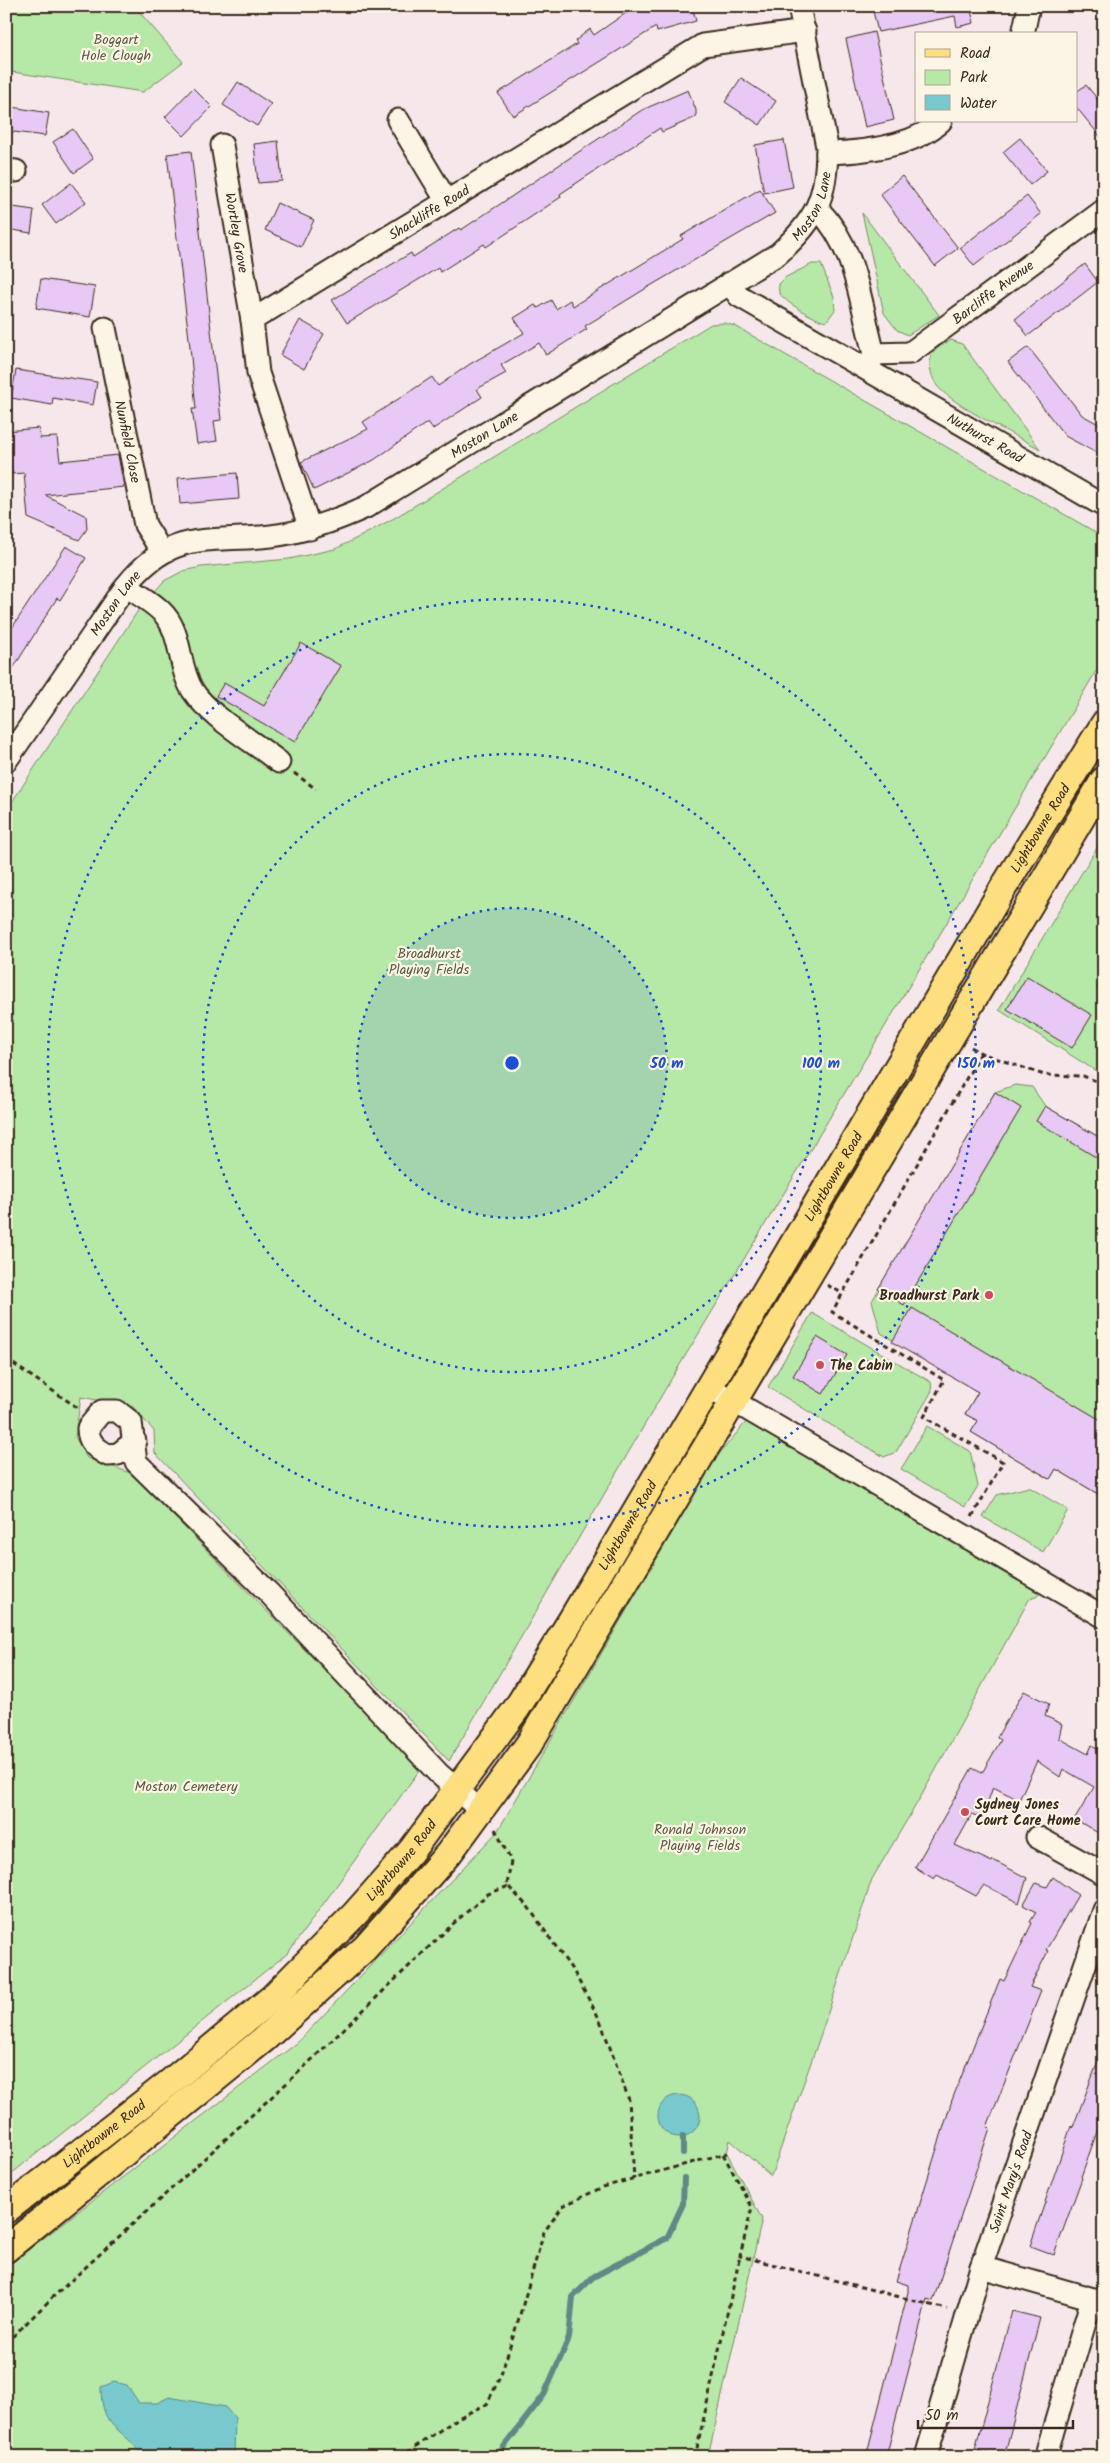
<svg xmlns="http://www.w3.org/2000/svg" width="1110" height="2463" viewBox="0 0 1110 2463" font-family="Kalam,sans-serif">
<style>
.green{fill:#b6e8a8;stroke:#788963}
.water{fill:#77c9cd;stroke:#5f8987}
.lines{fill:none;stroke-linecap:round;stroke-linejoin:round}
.stream{stroke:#5f8987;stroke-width:6}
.building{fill:#e8c8f5;stroke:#3b2a1e}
.minor-casing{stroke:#3b2a1e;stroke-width:25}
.major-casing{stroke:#3b2a1e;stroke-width:30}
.path{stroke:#3b2a1e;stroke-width:3;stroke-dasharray:5 4;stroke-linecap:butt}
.minor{stroke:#fcf5e5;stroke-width:21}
.major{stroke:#fedf80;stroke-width:26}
.ring{fill:none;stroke:#1d4ed8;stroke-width:2.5;stroke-dasharray:2.5 5}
.poi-dot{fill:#d1495b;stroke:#fcf5e5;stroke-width:2}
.labels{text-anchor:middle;stroke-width:4.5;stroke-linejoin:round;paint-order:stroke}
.park-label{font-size:14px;fill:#5a5a40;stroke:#fcf5e5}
.street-label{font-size:14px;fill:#3b2a1e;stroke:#fcf5e5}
.poi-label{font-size:14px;font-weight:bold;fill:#3b2a1e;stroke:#fcf5e5;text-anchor:start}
.centre{fill:#1d4ed8;stroke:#fcf5e5;stroke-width:2.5}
.ring-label{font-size:15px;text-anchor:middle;font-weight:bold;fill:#1d4ed8;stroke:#fcf5e5;stroke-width:4.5;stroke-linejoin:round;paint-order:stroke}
</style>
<rect width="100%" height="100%" fill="#f6e8ea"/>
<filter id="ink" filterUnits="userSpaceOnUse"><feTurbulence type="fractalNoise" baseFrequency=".02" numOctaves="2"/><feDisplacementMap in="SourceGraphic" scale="10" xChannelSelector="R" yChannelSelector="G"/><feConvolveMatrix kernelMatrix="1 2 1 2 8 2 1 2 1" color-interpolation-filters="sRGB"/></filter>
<g filter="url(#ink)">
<g class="green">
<path d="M6 6H134L183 62 143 92 6 71Z"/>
<path d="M862 213 939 315 908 335 897 330 884 313Z"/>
<path d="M812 264H821L834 297 835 310 826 322C816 320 782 301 779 292 778 289 779 287 779 284L786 277Z"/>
<path d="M724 323 735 326 1104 537V658L892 1015 670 1381 449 1761 155 1453 154 1431 133 1407 81 1397 75 1437 87 1458 131 1473 421 1768 288 1953 6 2178V811L139 609 164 581 183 571 201 567 289 559 335 549 365 534 396 517 711 324Z"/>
<path d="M951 340 962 344 1040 449C1015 435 956 407 938 387 931 378 926 360 935 351 938 346 946 343 951 340Z"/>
<path d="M1104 836V1076L999 1010Z"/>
<path d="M1015 1085 1032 1087 1045 1106 1104 1140V1484L1098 1494 1056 1469 1050 1479 971 1432 978 1421 965 1414 978 1392 881 1333 872 1301 995 1092Z"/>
<path d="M812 1313 931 1382 932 1391 896 1452 884 1457 768 1387Z"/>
<path d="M746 1422 1042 1592 1036 1597 1030 1598 923 1793 872 1879 822 2031 771 2176 730 2140 727 2153 762 2219 708 2457H6V2267L297 2043 497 1832 715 1459Z"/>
<path d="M927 1426 970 1451 978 1486 965 1507 901 1469Z"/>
<path d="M1029 1487 1068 1510 1043 1552 983 1517 997 1495Z"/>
</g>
<g class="water">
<circle cx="679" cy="2116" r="21"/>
<path d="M114 2382 127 2385 139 2403H157L169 2397 225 2407 235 2418 234 2457H142C124 2425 101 2433 101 2387Z"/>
</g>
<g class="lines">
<g class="stream">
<path d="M683 2136V2153"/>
<path d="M496 2457 544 2395 569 2338 573 2297 593 2277 667 2238 683 2204 684 2178"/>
</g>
</g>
<g class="building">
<path d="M636 6H692L696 21 657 32 656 27 513 116 498 93 577 44 575 41 590 29 594 35Z"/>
<path d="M894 6H970L974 23 957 27 955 16 878 32 873 11Z"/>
<path d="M874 32 894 120 865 127 846 39Z"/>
<path d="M741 78 776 101 760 125 725 102Z"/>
<path d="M238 82 271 104 257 126 223 105Z"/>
<path d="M1086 85 1104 107V141L1076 107V92Z"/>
<path d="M193 88 212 107 184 136 165 117Z"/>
<path d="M688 90 696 110V117L662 132 660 128 560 194 561 197 486 247 484 244 440 272 438 268 347 323 332 300 411 253 413 257 459 228 461 230 642 110Z"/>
<path d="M12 107 49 113 45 136 6 131V110L12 111Z"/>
<path d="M73 129 93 159 74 173 53 142Z"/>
<path d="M1020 138 1047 171 1030 185 1003 152Z"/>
<path d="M784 140 793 187 764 193 755 145Z"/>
<path d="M278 141 282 181 258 183 254 144Z"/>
<path d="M191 151 221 420 214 421 217 441 197 444 192 409H196L190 347 167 154Z"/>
<path d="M902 176 958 248 935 266 880 194Z"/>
<path d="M71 183 86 202 56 224 42 205Z"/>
<path d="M760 189 775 213 645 289 585 326 587 329 546 355 539 343 501 365 506 373 477 389 482 397 433 429 428 422 374 460 314 490 301 462 368 429 363 422 432 377 438 386 470 364 524 333 514 318 535 305 538 308 551 300 556 309 570 300 573 306 683 239 681 236Z"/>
<path d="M1027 196 1041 214 974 266 960 248Z"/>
<path d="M277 203 314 220 301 247 265 230Z"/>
<path d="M6 206 34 210 31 233 6 229Z"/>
<path d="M1085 264 1098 282 1028 336 1015 319Z"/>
<path d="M41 279 95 287 90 317 36 308Z"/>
<path d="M300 320 324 334 304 369 280 355Z"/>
<path d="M1028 347 1082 415 1104 427V457L1065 436 1008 362Z"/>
<path d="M16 370 97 382 93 405 53 398 52 405 11 398Z"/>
<path d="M39 428 40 438 57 437 60 461 118 455 124 487 45 495 86 516 87 529 79 540 28 518 24 473 12 474 11 459H6V431Z"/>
<path d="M237 473 239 499 180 504 178 478Z"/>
<path d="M66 546 86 558 60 600 57 598 6 680V637Z"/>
<path d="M301 643 341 666 295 742 216 696 224 683 264 706Z"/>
<path d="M1027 976 1092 1015 1072 1048 1007 1009Z"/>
<path d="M995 1092 1021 1108 904 1305 878 1289Z"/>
<path d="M1045 1106 1104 1140V1162L1036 1121Z"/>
<path d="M912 1308 1104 1422V1484L1098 1494 1056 1469 1050 1479 971 1432 978 1421 965 1414 978 1392 892 1342Z"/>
<path d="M817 1337 847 1355 823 1394 793 1376Z"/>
<path d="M1024 1691 1049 1704 1045 1716 1062 1724 1059 1738 1088 1754 1092 1745 1104 1753V1824L1098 1833 1075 1819 1094 1787 1063 1769 1060 1777 1037 1761 1019 1800 993 1787 985 1810 980 1818 972 1814 955 1845 992 1862 993 1860 1027 1878 1019 1903 984 1885 976 1896 937 1875 934 1879 915 1867 972 1768 982 1773 1001 1740 997 1737Z"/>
<path d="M1053 1877 1078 1895 1046 1950 1048 1951 1030 1987 1041 1991 987 2127 990 2128 933 2301 927 2299 886 2457H866L908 2292V2285L896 2281 952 2100 1000 1979 1004 1981 1032 1923 1030 1922 1036 1912 1023 1905 1036 1883 1047 1887Z"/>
<path d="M1102 2051H1104V2121L1100 2130 1098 2129 1081 2177 1082 2178 1054 2255 1030 2246 1071 2126 1073 2127Z"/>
<path d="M1012 2311 1040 2318 1004 2457H1000L975 2450Z"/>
</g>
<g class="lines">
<g class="minor-casing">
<g id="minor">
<path d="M1023 34 1029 6"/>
<path d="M398 120 446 200"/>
<path id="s1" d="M222 145 252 320"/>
<path d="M827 153C863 152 914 147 941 121"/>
<path d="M6 170 16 171"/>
<path d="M818 209C857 249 860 303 874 354L869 367"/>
<path id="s2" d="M729 283 739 296 1104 506"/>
<path id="s3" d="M105 328 145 525 162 552"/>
<path id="s4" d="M874 354 910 353 1104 210"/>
<path id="s5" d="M310 529 258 373 252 320 703 45 805 31"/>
<path d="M126 586C137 594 151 601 161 611 183 631 177 667 193 691 209 716 255 743 279 762"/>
<path id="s6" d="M6 761 126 586C171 529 207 543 271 536 305 532 335 521 366 507L778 254C816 220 827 198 827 147L799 6"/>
<path d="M709 1387 1104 1617"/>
<path d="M135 1441 118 1454 108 1455C96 1449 88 1442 88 1428L102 1411H117L131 1422 136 1462 269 1593 438 1773 481 1811"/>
<path d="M1037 1837 1104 1874"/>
<path d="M981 2267 1104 2302"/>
<path d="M1047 2451 1092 2299"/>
<path id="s7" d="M926 2457 981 2267 1104 1910"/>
</g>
</g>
<g class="major-casing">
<g id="major">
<path id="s8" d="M6 2210 169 2083 273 1997 355 1914 411 1851 517 1708 572 1619 1005 885 1104 724"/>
<path d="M6 2249 264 2039 365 1948 449 1853 529 1744 1104 780"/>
</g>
</g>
<g class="path">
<path d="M294 773 316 789"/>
<path d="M1104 950C1097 969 1096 988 1104 1006"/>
<path d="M971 1047 981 1053 1044 1075 1083 1076 1104 1084"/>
<path d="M827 1285 842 1293"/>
<path d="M6 1359 78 1408"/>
<path d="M972 1517 1003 1462 924 1417 944 1380 832 1312 981 1053"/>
<path d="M495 1829 511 1861 507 1885 529 1908 575 1974 600 2020 629 2100 634 2179"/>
<path d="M723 2154 752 2207 740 2256 947 2309"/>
<path d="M6 2343 52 2298 300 2071 455 1922 488 1894 509 1886"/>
<path d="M400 2457 460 2417 487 2404 501 2375 519 2318 544 2232 563 2206 603 2187 727 2153"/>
<path d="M695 2457 740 2256"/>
</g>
<use href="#minor" class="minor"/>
<use href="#major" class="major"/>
</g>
</g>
<circle cx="512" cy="1063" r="155" fill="#1d4ed8" fill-opacity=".12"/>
<g class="ring">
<circle cx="512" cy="1063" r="155"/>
<circle cx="512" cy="1063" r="309"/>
<circle cx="512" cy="1063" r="464"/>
</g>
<g class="poi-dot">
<circle cx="989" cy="1295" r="5"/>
<circle cx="820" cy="1365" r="5"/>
<circle cx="965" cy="1812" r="5"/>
</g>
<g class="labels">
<g class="park-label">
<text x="116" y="44">Boggart<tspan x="116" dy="16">Hole Clough</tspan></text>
<text x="429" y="958">Broadhurst<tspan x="429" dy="16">Playing Fields</tspan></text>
<text x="186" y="1791">Moston Cemetery</text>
<text x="700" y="1834">Ronald Johnson<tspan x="700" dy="16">Playing Fields</tspan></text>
</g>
<g class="street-label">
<text dy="5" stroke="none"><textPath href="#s6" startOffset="1016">Moston Lane</textPath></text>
<text dy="5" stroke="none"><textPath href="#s5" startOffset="425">Shackliffe Road</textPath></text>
<text dy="5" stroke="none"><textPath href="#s1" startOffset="89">Wortley Grove</textPath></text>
<text dy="5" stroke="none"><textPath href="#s4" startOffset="139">Barcliffe Avenue</textPath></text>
<text dy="5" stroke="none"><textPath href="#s6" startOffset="611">Moston Lane</textPath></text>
<text dy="5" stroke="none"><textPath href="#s2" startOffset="301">Nuthurst Road</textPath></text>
<text dy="5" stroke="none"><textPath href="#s3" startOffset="116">Nunfield Close</textPath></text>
<text dy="5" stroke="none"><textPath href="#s6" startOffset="192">Moston Lane</textPath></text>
<text dy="5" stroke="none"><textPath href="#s8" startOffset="1744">Lightbowne Road</textPath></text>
<text dy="5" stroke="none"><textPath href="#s8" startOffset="1339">Lightbowne Road</textPath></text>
<text dy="5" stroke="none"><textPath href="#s8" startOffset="934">Lightbowne Road</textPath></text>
<text dy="5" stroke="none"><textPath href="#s8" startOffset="529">Lightbowne Road</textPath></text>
<text dy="5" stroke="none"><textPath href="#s8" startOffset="124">Lightbowne Road</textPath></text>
<text dy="5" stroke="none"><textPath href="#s7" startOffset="288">Saint Mary's Road</textPath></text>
</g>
<g class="poi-label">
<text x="979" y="1300" text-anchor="end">Broadhurst Park</text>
<text x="830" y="1370">The Cabin</text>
<text x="975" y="1809">Sydney Jones<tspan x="975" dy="16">Court Care Home</tspan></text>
</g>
</g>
<circle cx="512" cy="1063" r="8" class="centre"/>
<g class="ring-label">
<text x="667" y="1068">50 m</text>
<text x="821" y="1068">100 m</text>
<text x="976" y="1068">150 m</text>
</g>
<rect width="1110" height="2463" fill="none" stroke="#fcf5e5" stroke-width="25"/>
<rect x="12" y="12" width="1085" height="2438" fill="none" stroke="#3b2a1e" stroke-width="2" filter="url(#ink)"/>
<rect x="915" y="32" width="162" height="90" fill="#fcf5e5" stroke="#afa495"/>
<rect x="925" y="49" width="25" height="8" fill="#fedf80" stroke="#afa495"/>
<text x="960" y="58" font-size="15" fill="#3b2a1e">Road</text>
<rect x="925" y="70" width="25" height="15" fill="#b6e8a8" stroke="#afa495"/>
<text x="960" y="82" font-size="15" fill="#3b2a1e">Park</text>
<rect x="925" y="95" width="25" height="15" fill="#77c9cd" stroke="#afa495"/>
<text x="960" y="108" font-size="15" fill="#3b2a1e">Water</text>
<path d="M918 2420v8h155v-8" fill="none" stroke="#3b2a1e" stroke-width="2.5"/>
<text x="925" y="2420" font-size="15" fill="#3b2a1e" stroke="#fcf5e5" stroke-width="4" paint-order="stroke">50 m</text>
</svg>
